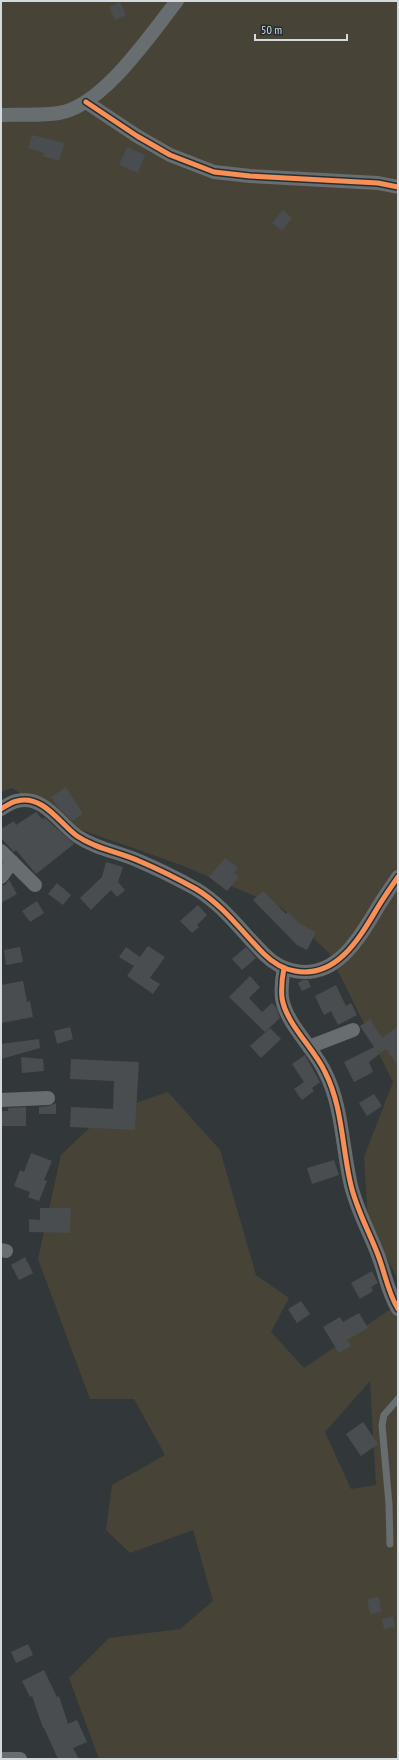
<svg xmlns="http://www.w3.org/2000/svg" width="399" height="1760" viewBox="0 0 399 1760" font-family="'PT Sans Narrow',sans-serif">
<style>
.green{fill:#474336;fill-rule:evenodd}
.building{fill:#494d4f}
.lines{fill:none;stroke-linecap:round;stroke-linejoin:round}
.service{stroke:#686d70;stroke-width:7}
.minor{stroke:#686d70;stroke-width:14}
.cycleway-casing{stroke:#252f33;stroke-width:8}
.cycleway{stroke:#f78f57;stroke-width:5}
</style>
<rect width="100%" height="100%" fill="#32383a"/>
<g class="green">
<path d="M1 1H398V1280L368 1220 364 1157 393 1082 329 953 281 907 181 865 73 827 12 788 1 792Z"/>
<path d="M168 1092 220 1150 256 1275 289 1298 271 1332 304 1368 398 1304V1759H99L69 1678 109 1638 180 1629 213 1601 193 1530 130 1553 106 1530 112 1485 165 1455 134 1399H90L38 1259 61 1155 104 1114ZM370 1381 376 1485 351 1489 325 1432Z"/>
</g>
<g class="building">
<path d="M120 2 126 15 115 20 109 7Z"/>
<path d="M32 135 65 143 59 161 43 156 44 153 28 148Z"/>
<path d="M127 147 145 155 138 173 119 165Z"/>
<path d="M283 210 292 218 282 231 272 223Z"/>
<path d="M66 787 83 814 72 821 57 806 51 797Z"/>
<path d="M36 812 42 819 45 818 74 844 36 874 16 850 14 852 1 838V829L14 821 16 825Z"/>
<path d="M225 858 238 868 234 873 239 877 227 891 209 877Z"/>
<path d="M106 862 123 867 118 882 125 890 117 897 111 890 91 910 80 898 102 877Z"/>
<path d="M9 880 17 894 1 903V885H5Z"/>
<path d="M57 883 71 895 63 905 48 894Z"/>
<path d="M263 891 286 914 288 912 299 923 316 932 307 950 297 945 253 900Z"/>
<path d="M37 901 44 913 30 922 22 911Z"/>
<path d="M198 905 207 915 197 925 199 927 192 933 180 921Z"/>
<path d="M148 946 165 957 150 978 160 984 153 994 127 976 134 966 119 957 126 947 140 957Z"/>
<path d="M20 947 23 962 6 965 4 950Z"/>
<path d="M246 947 256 958 242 970 232 959Z"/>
<path d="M250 976 260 987 249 998 262 1012 272 1003 276 1007 280 1018 265 1032 229 997Z"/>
<path d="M303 980H308L311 987 302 991 298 983Z"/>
<path d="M23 981 27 1002 30 1001 33 1017 1 1023V985Z"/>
<path d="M336 985 346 1006 351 1003 357 1015 338 1025 331 1011 324 1015 315 996Z"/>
<path d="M370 1019 382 1038 398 1026V1066L386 1049 369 1062 373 1072 354 1082 344 1062 374 1047 360 1026Z"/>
<path d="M70 1027 73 1039 57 1044 54 1031Z"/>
<path d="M270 1028 281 1039 261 1058 250 1046Z"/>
<path d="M39 1039 40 1048 1 1059V1044Z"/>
<path d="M305 1055 320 1082 312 1088 314 1091 302 1100 294 1089 304 1082 292 1064Z"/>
<path d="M21 1057 43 1059 44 1071 22 1073Z"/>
<path d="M71 1059 139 1062 135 1130 70 1127 71 1107 113 1109 114 1081 70 1079Z"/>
<path d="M374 1094 382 1106 367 1116 359 1103Z"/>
<path d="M56 1103V1114H39V1107L49 1106Z"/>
<path d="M26 1107V1126H1V1111H8V1108Z"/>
<path d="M31 1153 52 1161 44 1180 47 1181 39 1201 28 1197 30 1192 14 1186 20 1170 24 1172Z"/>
<path d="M334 1160 339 1175 312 1184 307 1168Z"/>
<path d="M40 1208H71L70 1233 29 1232V1219L40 1220Z"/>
<path d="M25 1257 33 1273 19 1280 11 1265Z"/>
<path d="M372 1271 378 1283 371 1287 373 1291 360 1299 351 1283Z"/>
<path d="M301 1301 310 1314 297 1323 288 1309Z"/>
<path d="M359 1313 368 1328 347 1340 351 1346 339 1353 323 1327 340 1317 343 1322Z"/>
<path d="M363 1422 378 1444 361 1456 346 1434Z"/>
<path d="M379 1597 381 1612 370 1614 367 1599Z"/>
<path d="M393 1616 395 1627 384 1629 382 1619Z"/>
<path d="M28 1644 33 1655 16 1663 11 1652Z"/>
<path d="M44 1670 57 1697 59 1696 68 1724 77 1720 87 1742 73 1748 79 1759H58L44 1728H43L32 1696 30 1697 22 1681Z"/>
</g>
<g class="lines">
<path class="service" d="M390 1544 389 1504 382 1425 384 1415 398 1399"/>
<g class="minor">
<path d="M86 102 137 136 170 155 214 172 250 176 378 183 398 187"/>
<path d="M1 115C20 114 40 116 59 113 103 106 150 35 177 1"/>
<path d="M1 809C6 806 11 802 17 801 43 794 60 824 77 836 96 849 119 852 139 861 158 869 178 879 196 889 223 905 242 932 264 954 273 963 283 969 295 971 337 979 360 937 378 907 384 897 391 887 398 877"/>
<path d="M1 851 35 885"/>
<path d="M1 877 12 862"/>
<path d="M284 968C282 978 281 988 282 998 286 1024 314 1048 325 1072 342 1105 342 1145 350 1181 355 1207 369 1231 378 1255 385 1273 388 1293 398 1309"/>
<path d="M309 1047 353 1030"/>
<path d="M1 1100 48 1098"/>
<path d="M1 1250 6 1251"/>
<path d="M4 1759H20"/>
</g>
<g class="cycleway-casing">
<g id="cycleway">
<path d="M86 102 137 136 170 155 214 172 250 176 378 183 398 187"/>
<path d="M1 809C6 806 11 802 17 801 43 794 60 824 77 836 96 849 119 852 139 861 158 869 178 879 196 889 223 905 242 932 264 954 273 963 283 969 295 971 337 979 360 937 378 907 384 897 391 887 398 877"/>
<path d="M284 968C282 978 281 988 282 998 286 1024 314 1048 325 1072 342 1105 342 1145 350 1181 355 1207 369 1231 378 1255 385 1273 388 1293 398 1309"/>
</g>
</g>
<use href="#cycleway" class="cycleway"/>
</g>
<rect width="399" height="1760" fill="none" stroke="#d3d9dc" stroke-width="4"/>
<path d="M255 34v6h92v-6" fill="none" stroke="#d3d9dc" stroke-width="2"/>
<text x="261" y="34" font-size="12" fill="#d3d9dc" stroke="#252f33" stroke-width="3" paint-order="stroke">50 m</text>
</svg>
